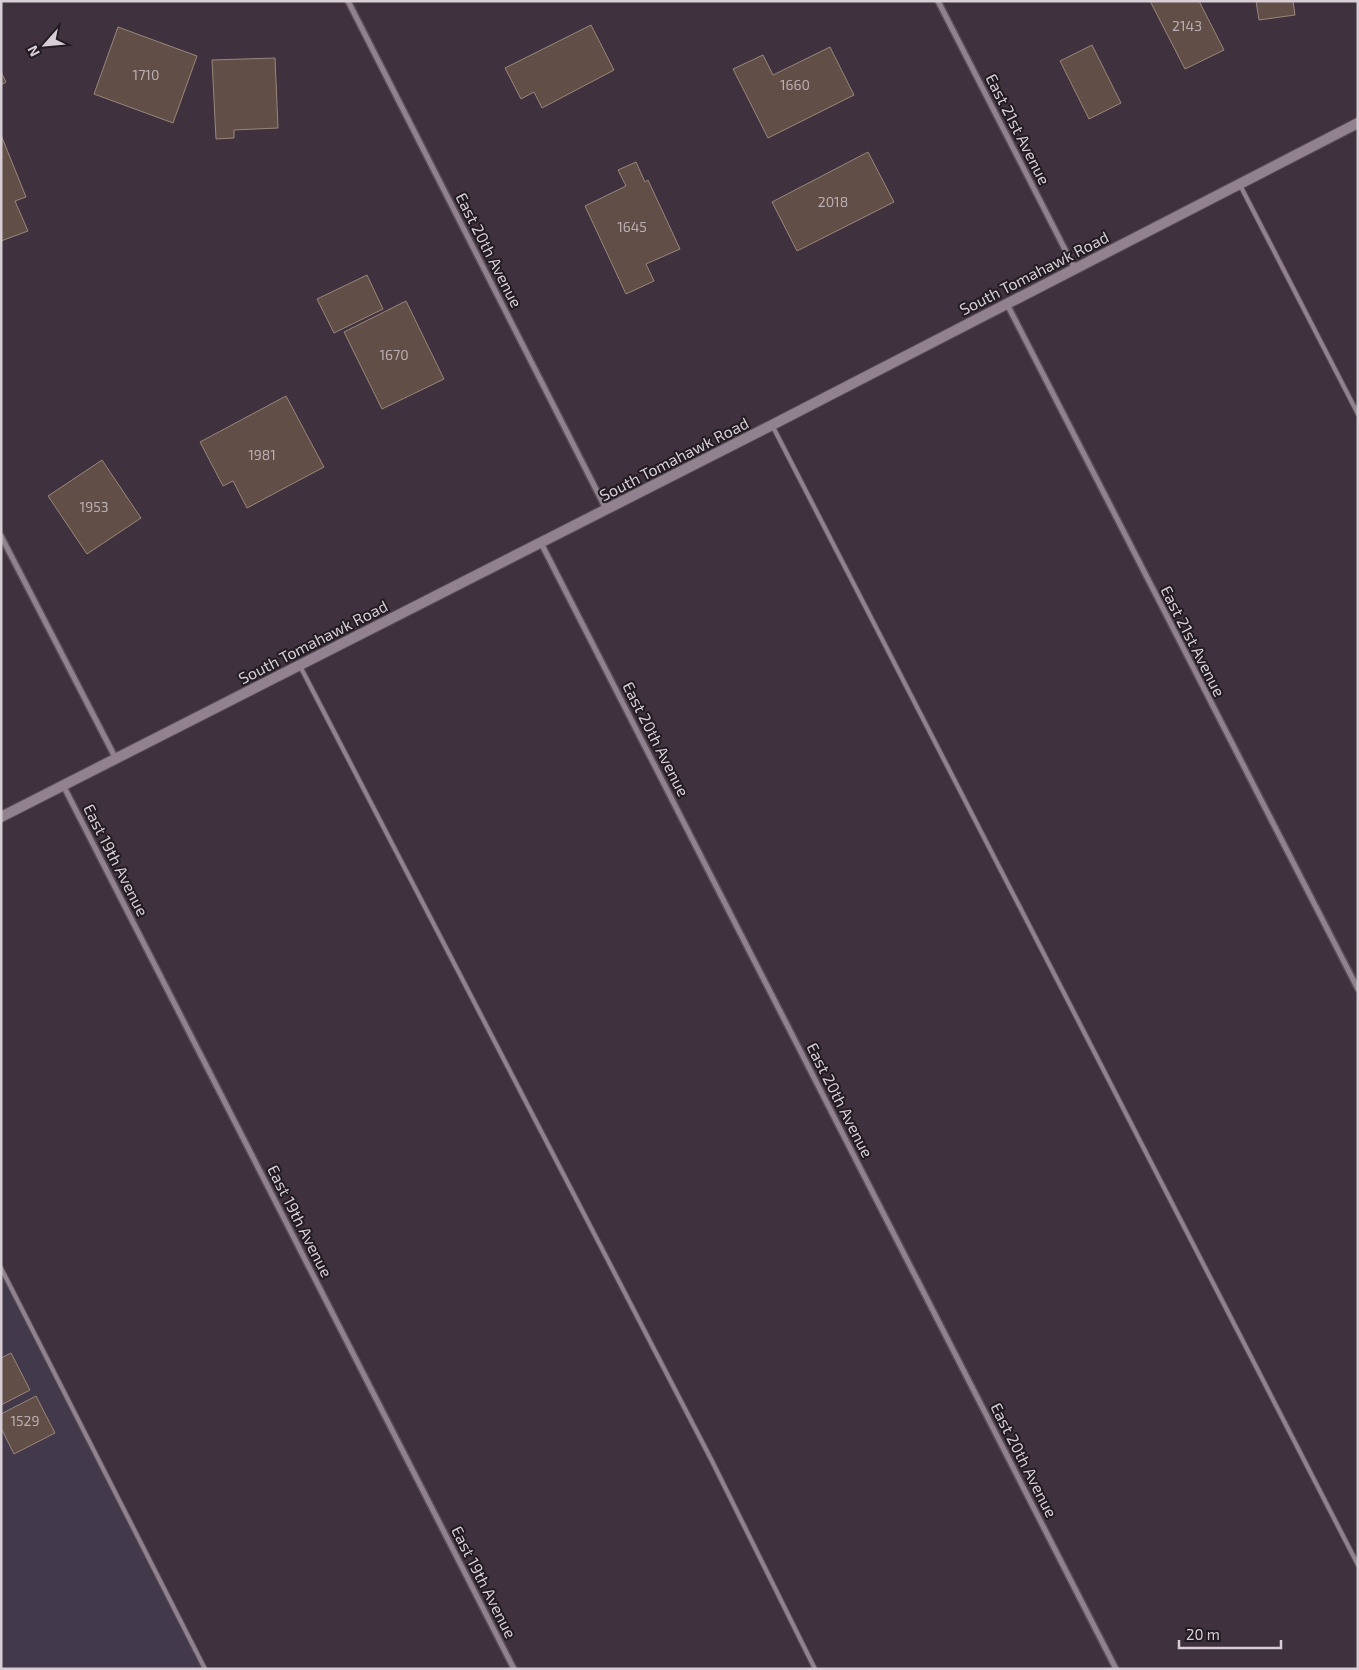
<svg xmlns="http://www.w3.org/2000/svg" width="1359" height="1670" viewBox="0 0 1359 1670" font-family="'Exo 2',sans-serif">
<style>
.industrial{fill:#423a4a}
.building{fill:#614e46;stroke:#9a867c}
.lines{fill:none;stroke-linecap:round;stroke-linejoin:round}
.service-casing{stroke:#5a4f59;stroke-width:6}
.minor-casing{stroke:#5a4f59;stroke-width:8}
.secondary-casing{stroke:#5a4f59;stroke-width:12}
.service{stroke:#928290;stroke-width:4}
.minor{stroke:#928290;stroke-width:5}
.secondary{stroke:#928290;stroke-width:10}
.labels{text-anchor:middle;stroke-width:4;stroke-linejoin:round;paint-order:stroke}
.number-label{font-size:14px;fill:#baaeb2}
.street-label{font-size:16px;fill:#d7ced6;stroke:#221b21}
</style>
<rect width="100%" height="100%" fill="#3f313d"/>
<path class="industrial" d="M1 1268 205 1669H1Z"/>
<g class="building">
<path d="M1150 1H1199L1224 50 1185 69Z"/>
<path d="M1256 1H1293L1295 15 1259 20Z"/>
<path d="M591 25 614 70 542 108 534 92 521 99 505 68Z"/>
<path d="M118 27 197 56 173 123 94 94Z"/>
<path d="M1092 45 1121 103 1089 119 1060 61Z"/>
<path d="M830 47 854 95 768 138 733 69 763 55 773 75Z"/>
<path d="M275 58 278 128 234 130V138L216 139 212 60Z"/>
<path d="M1 72 6 82 1 85Z"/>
<path d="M1 135 26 197 15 201 28 231 1 241Z"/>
<path d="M868 152 894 202 797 251 772 202Z"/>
<path d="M636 162 645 182 648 180 680 249 646 264 654 281 626 294 585 206 626 186 618 170Z"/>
<path d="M367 275 383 309 334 333 317 299Z"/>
<path d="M406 301 444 379 382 409 344 332Z"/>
<path d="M286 396 324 467 247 508 233 481 223 486 200 442Z"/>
<path d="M102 460 141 518 87 554 48 496Z"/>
<path d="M11 1353 30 1390 1 1405V1358Z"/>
<path d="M36 1396 55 1433 14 1454 1 1428V1414Z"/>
</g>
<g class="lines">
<g class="service-casing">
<g id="service">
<path d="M1240 185 1358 414"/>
<path d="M772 425 1358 1565"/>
<path d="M300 666 712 1461 815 1669"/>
<path d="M1 1268 205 1669"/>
</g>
</g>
<g class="minor-casing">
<g id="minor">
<path d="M348 1 606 509"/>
<path d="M938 1 1075 269"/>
<path d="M1007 304 1358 989"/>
<path d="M1 536 116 759"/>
<path d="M541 543 1116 1669"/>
<path d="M63 785 514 1669"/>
</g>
</g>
<g class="secondary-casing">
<path id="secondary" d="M1 817 772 425 1358 123"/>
</g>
<use href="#service" class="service"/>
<use href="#minor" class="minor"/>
<use href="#secondary" class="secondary"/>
</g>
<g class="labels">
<g class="number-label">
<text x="1187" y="31">2143</text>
<text x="146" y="80">1710</text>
<text x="795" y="90">1660</text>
<text x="833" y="207">2018</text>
<text x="632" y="232">1645</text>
<text x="394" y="360">1670</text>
<text x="262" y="460">1981</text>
<text x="94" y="512">1953</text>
<text x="25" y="1426">1529</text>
</g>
<g class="street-label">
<text transform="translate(1018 129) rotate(63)" y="6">East 21st Avenue</text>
<text transform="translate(489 250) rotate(63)" y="6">East 20th Avenue</text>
<text transform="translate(1034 273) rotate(-27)" y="6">South Tomahawk Road</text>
<text transform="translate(674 459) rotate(-27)" y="6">South Tomahawk Road</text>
<text transform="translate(1193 641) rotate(63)" y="6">East 21st Avenue</text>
<text transform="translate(313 642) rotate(-27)" y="6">South Tomahawk Road</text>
<text transform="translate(656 739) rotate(63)" y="6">East 20th Avenue</text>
<text transform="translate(116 860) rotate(63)" y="6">East 19th Avenue</text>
<text transform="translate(840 1100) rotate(63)" y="6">East 20th Avenue</text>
<text transform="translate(300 1221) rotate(63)" y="6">East 19th Avenue</text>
<text transform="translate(1024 1460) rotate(63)" y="6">East 20th Avenue</text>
<text transform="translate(484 1582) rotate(63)" y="6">East 19th Avenue</text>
</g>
</g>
<rect width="1359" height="1670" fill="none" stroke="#d7ced6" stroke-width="5"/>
<g transform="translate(45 45) rotate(243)" stroke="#221b21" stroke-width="4" paint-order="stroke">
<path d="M0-4L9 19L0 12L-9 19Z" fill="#d7ced6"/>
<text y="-8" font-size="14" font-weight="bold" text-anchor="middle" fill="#d7ced6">N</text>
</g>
<path d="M1179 1640v8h102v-8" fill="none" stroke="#d7ced6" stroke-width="2.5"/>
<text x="1186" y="1640" font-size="15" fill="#d7ced6" stroke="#221b21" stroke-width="4" paint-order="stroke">20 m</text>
</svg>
